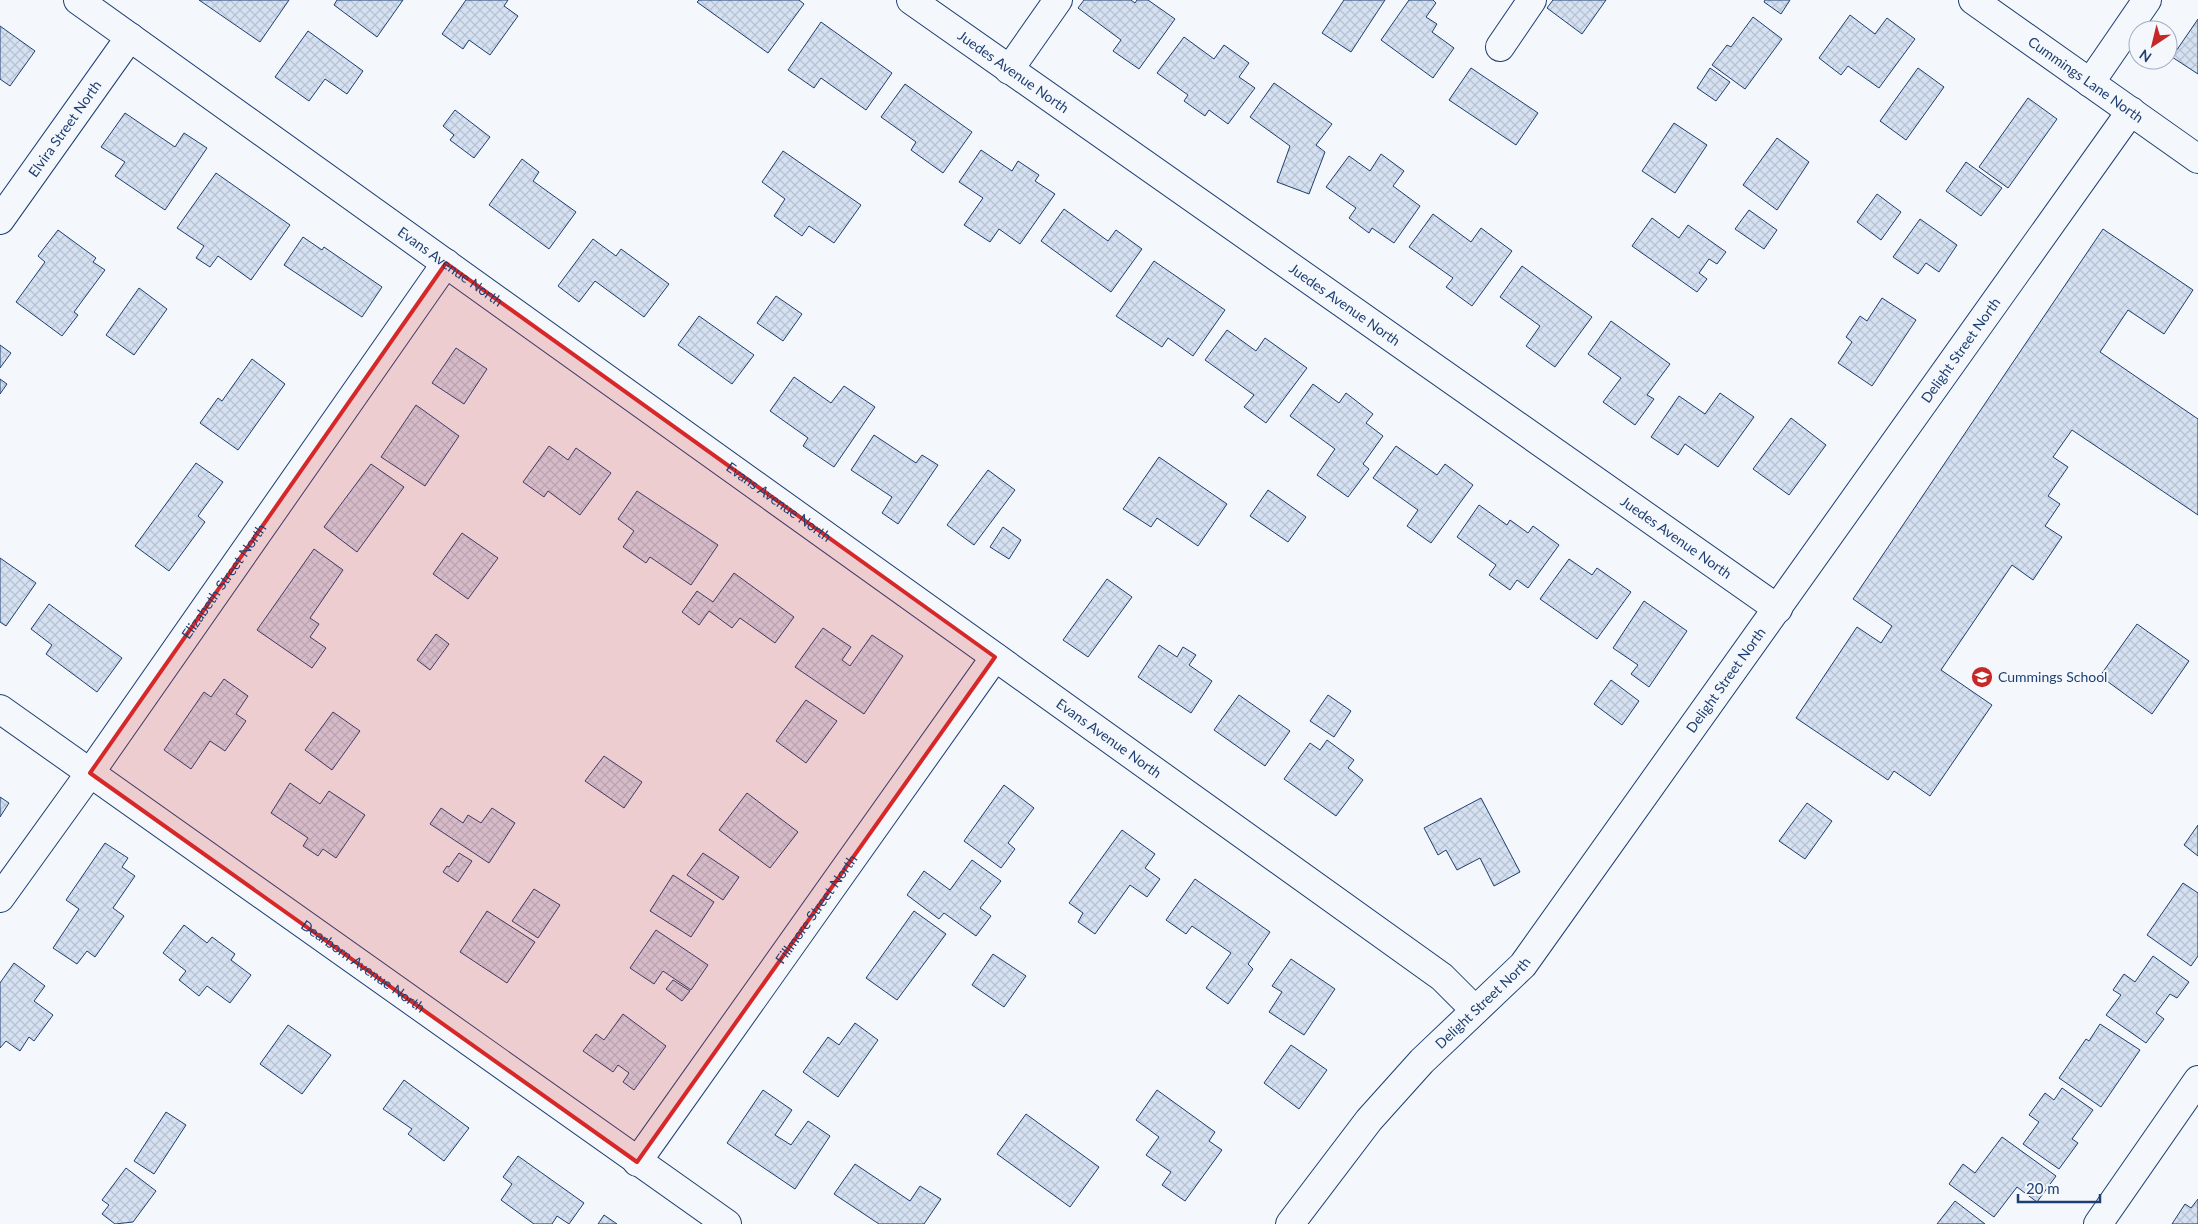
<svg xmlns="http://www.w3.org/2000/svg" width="2198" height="1224" viewBox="0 0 2198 1224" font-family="Lato,sans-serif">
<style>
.building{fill:url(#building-cross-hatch);stroke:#1d3f73}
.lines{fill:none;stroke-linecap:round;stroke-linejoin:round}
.minor-casing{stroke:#1d3f73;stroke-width:30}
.minor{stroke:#f4f7fb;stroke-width:28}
.marked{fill:#d62828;fill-opacity:0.2;stroke:#d62828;stroke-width:4;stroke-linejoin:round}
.labels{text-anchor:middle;stroke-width:4;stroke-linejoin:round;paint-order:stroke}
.street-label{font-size:14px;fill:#1d3f73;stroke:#f4f7fb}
.poi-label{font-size:14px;fill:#1d3f73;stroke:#f4f7fb;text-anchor:start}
</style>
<defs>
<pattern id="building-cross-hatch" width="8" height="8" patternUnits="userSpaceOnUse" patternTransform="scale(1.25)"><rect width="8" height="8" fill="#d5e0f0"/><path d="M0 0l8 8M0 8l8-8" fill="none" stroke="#b6c1d1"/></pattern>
</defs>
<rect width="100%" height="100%" fill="#f4f7fb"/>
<g class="building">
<path d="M199 0H289L260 42Z"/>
<path d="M337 0H403L377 37 334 5Z"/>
<path d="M466 0H508L504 6 518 16 490 55 469 40 463 49 442 34Z"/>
<path d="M699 0H799L804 4 768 53 697 2Z"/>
<path d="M1084 0H1131L1135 3 1137 0H1148L1175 19 1139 69 1113 51 1121 40 1078 8Z"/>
<path d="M1344 0H1385L1351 52 1322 33Z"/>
<path d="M1409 0H1433L1436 3 1426 17 1437 24 1432 32 1454 48 1433 78 1381 40Z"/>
<path d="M1553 0H1606L1582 34 1547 8Z"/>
<path d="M1765 0H1790L1781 14 1764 2Z"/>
<path d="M1850 15 1875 34 1887 18 1915 39 1879 88 1848 66 1841 75 1819 58Z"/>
<path d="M1753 17 1782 39 1745 89 1712 65 1727 45 1731 47Z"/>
<path d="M2198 19V74L2172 57Z"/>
<path d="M821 22 892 73 866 110 821 78 814 88 788 70Z"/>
<path d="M0 26 35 51 10 86 0 79Z"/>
<path d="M308 31 363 71 347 94 325 79 309 101 275 77Z"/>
<path d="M1184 37 1214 59 1224 45 1249 63 1239 77 1255 88 1228 124 1209 110 1205 116 1184 101 1188 95 1157 73Z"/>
<path d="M1471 68 1538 113 1516 145 1449 100Z"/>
<path d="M1710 68 1730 82 1716 101 1697 88Z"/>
<path d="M1918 68 1944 87 1906 140 1880 121Z"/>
<path d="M1274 83 1332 124 1316 145 1325 152 1309 194 1277 182 1290 146 1250 117Z"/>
<path d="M905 84 972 132 943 173 911 150 916 142 881 117Z"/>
<path d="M2028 98 2057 119 2008 188 1979 167Z"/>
<path d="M455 110 490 137 474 158 450 140 454 135 443 126Z"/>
<path d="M125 113 175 147 184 133 207 148 165 210 115 176 125 162 101 147Z"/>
<path d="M1674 123 1707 145 1675 193 1642 171Z"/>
<path d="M1777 138 1809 162 1777 210 1743 185Z"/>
<path d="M981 150 1012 171 1018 161 1039 175 1035 181 1055 194 1020 244 999 229 990 242 964 225 983 198 959 182Z"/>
<path d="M783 151 861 205 834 243 809 226 802 236 774 216 785 199 762 182Z"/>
<path d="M1381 154 1404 171 1393 186 1420 206 1394 243 1372 228 1369 233 1349 218 1356 208 1326 187 1349 156 1370 171Z"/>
<path d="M522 159 539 172 533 181 576 212 549 249 489 205Z"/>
<path d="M1966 162 2002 188 1981 216 1946 191Z"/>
<path d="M216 173 290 225 251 280 218 256 210 267 196 258 204 246 177 228Z"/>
<path d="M1877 194 1901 212 1881 240 1857 222Z"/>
<path d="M1064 209 1108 241 1116 230 1142 249 1111 292 1041 241Z"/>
<path d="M1749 210 1777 230 1764 249 1735 229Z"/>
<path d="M1433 214 1471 242 1481 228 1512 251 1472 306 1446 287 1453 278 1409 247Z"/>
<path d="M1652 218 1679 238 1688 225 1726 252 1717 264 1709 259 1699 273 1707 279 1697 292 1632 246Z"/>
<path d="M1920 219 1957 245 1939 272 1926 263 1918 274 1893 257Z"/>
<path d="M2103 229 2193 290 2164 334 2128 310 2100 352 2198 419V515L2072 430 2053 457 2068 467 2048 496 2060 504 2045 526 2062 537 2033 580 2012 565 1941 670 1992 705 1930 796 1894 771 1888 780 1796 718 1857 627 1881 643 1892 626 1853 599Z"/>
<path d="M58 230 96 258 93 262 105 270 74 312 78 315 62 336 16 302 45 262 38 256Z"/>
<path d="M303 237 322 250 324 247 382 287 362 317 284 265Z"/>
<path d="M593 239 616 256 621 249 669 284 644 317 595 281 579 302 558 286Z"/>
<path d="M1154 261 1225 310 1193 356 1168 338 1162 347 1116 316Z"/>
<path d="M1522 266 1592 317 1555 367 1526 346 1540 326 1500 297Z"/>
<path d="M139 288 167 309 134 355 106 335Z"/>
<path d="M776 296 802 314 783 341 757 323Z"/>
<path d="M1882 298 1916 320 1872 386 1838 363 1852 342 1846 337 1860 316 1867 321Z"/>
<path d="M699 316 754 355 732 384 678 345Z"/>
<path d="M1611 321 1670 364 1647 395 1654 399 1635 425 1603 402 1621 378 1588 354Z"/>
<path d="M1227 330 1256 351 1265 338 1307 368 1266 423 1244 407 1254 395 1205 360Z"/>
<path d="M0 345 11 353 0 368Z"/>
<path d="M456 348 487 369 464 404 432 383Z"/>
<path d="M252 359 285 384 238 450 200 423 218 398 222 401Z"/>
<path d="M794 377 831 403 844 386 875 407 834 467 803 446 808 438 770 411Z"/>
<path d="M0 379 7 384 0 394Z"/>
<path d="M1313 384 1339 403 1346 393 1373 414 1366 423 1383 436 1363 464 1369 469 1348 497 1317 475 1335 449 1290 416Z"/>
<path d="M1720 393 1754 417 1718 467 1685 444 1678 455 1651 437 1679 396 1705 414Z"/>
<path d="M416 405 459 436 425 486 381 457Z"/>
<path d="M1791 418 1826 445 1789 495 1753 469Z"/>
<path d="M874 435 916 463 922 455 938 465 898 524 882 513 892 497 851 470Z"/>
<path d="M549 446 568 460 576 448 611 473 580 515 548 491 544 497 523 482Z"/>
<path d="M1396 446 1437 475 1445 464 1473 485 1431 543 1407 526 1418 510 1373 478Z"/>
<path d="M1159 457 1227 504 1198 546 1157 518 1151 527 1123 509Z"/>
<path d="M196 463 223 482 198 516 205 522 169 571 135 546Z"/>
<path d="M371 464 404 487 357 552 324 527Z"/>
<path d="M988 470 1015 490 974 545 947 525Z"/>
<path d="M1268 490 1306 517 1288 542 1250 516Z"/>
<path d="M637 491 718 545 691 585 650 557 646 563 623 547 634 531 618 519Z"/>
<path d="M1479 505 1507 525 1510 520 1528 533 1533 526 1559 545 1528 588 1517 580 1510 590 1489 575 1496 565 1457 537Z"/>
<path d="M1003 527 1021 540 1009 559 990 547Z"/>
<path d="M462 533 498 558 468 599 433 574Z"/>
<path d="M314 549 343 570 310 618 319 624 310 637 326 648 312 668 257 630Z"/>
<path d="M0 558 36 583 6 626 0 622Z"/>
<path d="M1569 559 1592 575 1597 568 1631 592 1597 639 1540 599Z"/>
<path d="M734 573 794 617 775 643 740 618 732 628 709 611 699 625 682 612 697 591 713 602Z"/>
<path d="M1107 579 1132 597 1088 657 1063 640Z"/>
<path d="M1644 601 1687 631 1649 687 1631 674 1638 665 1613 648Z"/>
<path d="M49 604 122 658 97 692 46 654 52 645 31 629Z"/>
<path d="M2137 624 2189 661 2152 714 2100 676Z"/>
<path d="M823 628 851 647 842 660 850 666 872 635 903 656 864 714 795 667Z"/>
<path d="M436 634 449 644 430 670 417 660Z"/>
<path d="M1159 645 1177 657 1183 647 1196 655 1189 665 1212 681 1191 713 1138 677Z"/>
<path d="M224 679 248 696 236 714 246 721 225 751 210 741 191 769 164 750 204 692 211 697Z"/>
<path d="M1611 680 1639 701 1622 725 1594 704Z"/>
<path d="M1239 695 1290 731 1265 766 1214 730Z"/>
<path d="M1328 695 1351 711 1334 737 1310 721Z"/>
<path d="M806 700 837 721 806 763 776 741Z"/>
<path d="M333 712 360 731 332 770 305 750Z"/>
<path d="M1327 740 1354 760 1348 768 1363 780 1336 816 1284 779 1310 743 1320 750Z"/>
<path d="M604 756 642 782 624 808 585 781Z"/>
<path d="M290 783 320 804 329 791 365 815 336 858 323 849 318 856 303 846 308 838 271 813Z"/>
<path d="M1004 785 1034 808 1008 843 1015 849 1001 868 964 841Z"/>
<path d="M747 793 798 832 770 868 719 830Z"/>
<path d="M0 797 9 803 0 817Z"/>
<path d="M1481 798 1520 872 1494 886 1480 858 1457 870 1446 850 1438 855 1424 828Z"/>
<path d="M1807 803 1832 821 1805 859 1779 841Z"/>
<path d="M441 808 463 823 468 815 481 823 492 808 515 823 489 863 430 824Z"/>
<path d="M2198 825V856L2184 845Z"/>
<path d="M1122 830 1155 854 1145 868 1160 879 1147 897 1130 885 1095 934 1078 922 1083 913 1069 903Z"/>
<path d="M105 843 128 858 122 867 135 876 113 908 124 916 95 957 87 951 77 964 53 948 79 909 66 900Z"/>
<path d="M459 853 472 861 458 882 443 872 447 866 449 867Z"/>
<path d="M703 853 739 877 723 900 687 875Z"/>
<path d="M972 860 1001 881 980 908 991 916 976 936 944 913 939 919 907 895 924 871 950 890Z"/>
<path d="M673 875 714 902 691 937 650 911Z"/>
<path d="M1195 879 1270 932 1248 964 1253 969 1228 1004 1206 988 1231 953 1192 926 1186 934 1166 920Z"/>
<path d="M2183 883 2198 893V956L2191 966 2147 935Z"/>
<path d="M534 889 560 905 538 938 512 921Z"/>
<path d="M487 911 535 942 507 983 460 952Z"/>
<path d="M914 911 946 934 897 1000 866 978Z"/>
<path d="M184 925 207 943 212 937 235 954 231 960 251 975 230 1003 207 986 199 996 179 980 186 971 163 953Z"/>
<path d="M656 930 708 965 691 990 663 971 654 984 630 968Z"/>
<path d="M993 954 1026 976 1004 1007 972 985Z"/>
<path d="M2153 956 2189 982 2177 998 2170 994 2156 1013 2164 1019 2146 1043 2106 1015 2121 995 2113 990 2124 974 2135 982Z"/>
<path d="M1291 959 1335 989 1304 1035 1269 1012 1282 992 1272 986Z"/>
<path d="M14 963 45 986 34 1001 53 1015 34 1041 29 1037 20 1051 6 1041 0 1048V983Z"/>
<path d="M673 980 690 991 682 1001 666 989Z"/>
<path d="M623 1014 666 1046 634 1090 623 1082 629 1073 618 1065 613 1072 583 1051 596 1034 604 1040Z"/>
<path d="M855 1023 878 1040 838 1097 803 1072 828 1037 839 1045Z"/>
<path d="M2100 1024 2140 1050 2101 1107 2059 1078 2086 1039 2089 1041Z"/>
<path d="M288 1025 331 1055 302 1094 260 1064Z"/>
<path d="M1291 1045 1327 1070 1299 1109 1264 1083Z"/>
<path d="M404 1080 469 1128 444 1161 408 1134 412 1129 383 1109Z"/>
<path d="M2062 1088 2093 1110 2072 1139 2078 1143 2059 1169 2023 1144 2039 1122 2029 1115 2045 1093 2054 1100Z"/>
<path d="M763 1090 792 1110 775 1135 791 1145 808 1121 830 1136 795 1189 727 1143Z"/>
<path d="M1157 1090 1215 1132 1209 1141 1222 1150 1185 1201 1162 1185 1171 1172 1146 1155 1159 1137 1136 1120Z"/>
<path d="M166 1112 186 1125 154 1174 134 1161Z"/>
<path d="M1026 1114 1099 1167 1070 1207 997 1154Z"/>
<path d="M2002 1137 2056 1176 2037 1202 2017 1187 1994 1217 1949 1184 1963 1164 1975 1173Z"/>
<path d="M518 1156 584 1203 569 1224 557 1216 552 1224H534L501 1200 512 1184 503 1177Z"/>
<path d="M855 1164 910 1201 920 1186 941 1199 924 1224H879L834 1194Z"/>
<path d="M126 1168 156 1191 133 1222 115 1224 102 1214 109 1205 102 1200Z"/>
<path d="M2198 1199V1224H2172L2185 1204 2191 1208Z"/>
<path d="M1955 1201 1985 1224H1937Z"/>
<path d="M604 1215 617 1224H598Z"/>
</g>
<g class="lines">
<g class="minor-casing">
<g id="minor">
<path id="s1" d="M78 0 1442 977 1475 1010"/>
<path id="s2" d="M911 0 1778 609"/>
<path id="s3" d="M1973 0 2198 159"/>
<path d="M1500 47 1532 0"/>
<path d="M1009 70 1058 0"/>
<path d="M2090 83 2147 0"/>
<path id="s4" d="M0 220 130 37"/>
<path id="s5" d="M0 709 727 1224"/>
<path id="s6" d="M0 898 90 773 446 263"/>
<path id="s7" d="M637 1162 995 657"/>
<path id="s8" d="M1290 1224 1369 1120 1422 1061 1523 965 2131 111"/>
<path d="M2098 1224 2198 1080"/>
</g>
</g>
<use href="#minor" class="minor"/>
</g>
<path class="marked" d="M446 263 995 657 637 1162 90 773Z"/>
<defs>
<g id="school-disc" transform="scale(1.125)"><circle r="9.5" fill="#c62828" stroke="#f4f7fb"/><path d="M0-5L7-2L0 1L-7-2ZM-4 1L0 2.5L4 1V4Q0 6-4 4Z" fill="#fff"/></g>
</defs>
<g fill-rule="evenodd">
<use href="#school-disc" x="1982" y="677"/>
</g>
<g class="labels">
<g class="street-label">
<text dy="5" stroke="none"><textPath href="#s2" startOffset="125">Juedes Avenue North</textPath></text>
<text dy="5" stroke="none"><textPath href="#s3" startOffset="138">Cummings Lane North</textPath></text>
<text dy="5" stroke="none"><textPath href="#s4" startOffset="112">Elvira Street North</textPath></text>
<text dy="5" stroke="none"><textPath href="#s1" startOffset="458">Evans Avenue North</textPath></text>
<text dy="5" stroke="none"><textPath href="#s2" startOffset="530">Juedes Avenue North</textPath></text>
<text dy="5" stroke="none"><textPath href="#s8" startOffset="1104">Delight Street North</textPath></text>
<text dy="5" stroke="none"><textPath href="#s1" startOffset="862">Evans Avenue North</textPath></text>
<text dy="5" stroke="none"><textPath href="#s2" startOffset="935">Juedes Avenue North</textPath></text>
<text dy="5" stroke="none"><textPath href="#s6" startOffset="388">Elizabeth Street North</textPath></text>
<text dy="5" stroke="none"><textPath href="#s8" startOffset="699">Delight Street North</textPath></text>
<text dy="5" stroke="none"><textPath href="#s1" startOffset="1268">Evans Avenue North</textPath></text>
<text dy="5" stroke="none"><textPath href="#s7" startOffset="310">Fillmore Street North</textPath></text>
<text dy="5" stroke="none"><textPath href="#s5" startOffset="445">Dearborn Avenue North</textPath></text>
<text dy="5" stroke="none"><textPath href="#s8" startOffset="294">Delight Street North</textPath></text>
</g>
<g class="poi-label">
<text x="1998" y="682">Cummings School</text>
</g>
</g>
<g transform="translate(2153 45) rotate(215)"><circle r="24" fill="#f4f7fb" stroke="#9eadc5"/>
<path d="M0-4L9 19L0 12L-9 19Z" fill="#c62828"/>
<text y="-8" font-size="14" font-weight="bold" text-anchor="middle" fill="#1d3f73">N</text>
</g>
<path d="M2018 1194v8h82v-8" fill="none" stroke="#1d3f73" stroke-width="2.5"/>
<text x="2026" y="1194" font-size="15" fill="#1d3f73" stroke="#f4f7fb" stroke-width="4" paint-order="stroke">20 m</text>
</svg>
